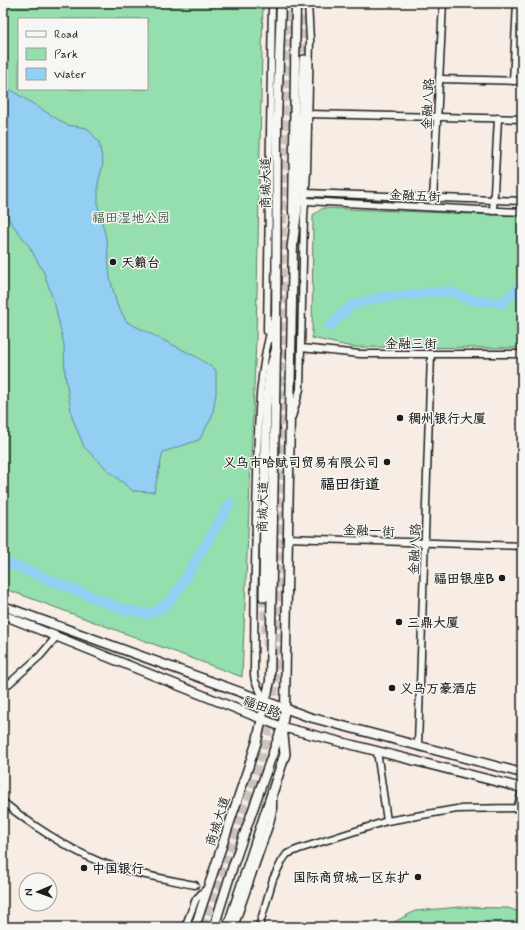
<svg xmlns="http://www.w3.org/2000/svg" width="525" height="930" viewBox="0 0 525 930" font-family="Mynerve,'LXGW WenKai TC',sans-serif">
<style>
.green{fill:#95dead;stroke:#587d64;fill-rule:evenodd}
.water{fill:#92cff3;stroke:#63879d}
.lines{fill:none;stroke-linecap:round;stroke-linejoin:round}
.river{stroke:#92cff3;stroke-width:10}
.highway-tunnel{stroke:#cbc3bc;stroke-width:9;stroke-dasharray:9 4.5;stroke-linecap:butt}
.minor-casing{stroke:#1c1c1c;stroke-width:9}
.major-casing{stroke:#1c1c1c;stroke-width:11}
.highway-casing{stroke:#1c1c1c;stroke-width:12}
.minor{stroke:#f6f6f2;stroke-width:6}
.major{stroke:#f6f6f2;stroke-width:8}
.highway{stroke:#f6f6f2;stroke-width:9}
.poi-dot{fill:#1c1c1c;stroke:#f6f6f2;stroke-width:1.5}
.labels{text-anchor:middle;stroke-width:3;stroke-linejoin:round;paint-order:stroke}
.street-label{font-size:13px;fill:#1c1c1c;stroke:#f6f6f2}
.park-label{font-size:13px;fill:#405648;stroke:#f6f6f2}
.poi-label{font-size:13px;font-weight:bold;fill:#1c1c1c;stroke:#f6f6f2;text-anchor:start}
.quarter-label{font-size:15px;font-weight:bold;fill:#1c1c1c;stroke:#f6f6f2}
</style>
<rect width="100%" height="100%" fill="#f7ede4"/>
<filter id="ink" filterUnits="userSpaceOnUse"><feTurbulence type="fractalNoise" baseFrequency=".025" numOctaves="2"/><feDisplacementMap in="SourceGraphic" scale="8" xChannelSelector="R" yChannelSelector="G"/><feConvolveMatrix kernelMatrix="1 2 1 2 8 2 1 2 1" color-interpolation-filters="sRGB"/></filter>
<g filter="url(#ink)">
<g class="green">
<path d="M3 3H263L256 339 242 677 3 588ZM19 19H147V89H19Z"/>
<path d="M323 208 522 216V348L352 347 312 338 313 215Z"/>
<path d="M460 907 508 908 522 913V927H385L415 911Z"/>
</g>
<path class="water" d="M3 85 67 125 87 128 99 142 103 164 98 183V206L107 242 110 278 117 305 127 322 195 356 216 370V394L212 417 199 440 163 452 154 492 133 491 110 472 84 447 72 417 65 374 64 345 55 305 44 273 29 246 9 220 3 200Z"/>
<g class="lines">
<g class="river">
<path d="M330 326 352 305 377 298 448 291 472 300 502 303 522 285"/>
<path d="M11 564 125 610 150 614 167 604 179 589 230 503"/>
</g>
<g class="highway-tunnel">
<path d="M303 3 304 60"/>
<path d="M290 129 291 92"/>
<path d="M264 597 266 636 269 651"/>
<path d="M202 927 264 752 271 717 277 660 284 100 287 3"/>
</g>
<g class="minor-casing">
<g id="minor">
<path d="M439 79 522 81"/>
<path d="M513 81 517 3"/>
<path d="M308 114 522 119"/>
<path d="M306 193 522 201"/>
<path d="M306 201 522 212"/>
<path d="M433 201 443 3"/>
<path d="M493 211 498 118"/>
<path d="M267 331 272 3"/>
<path d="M301 348 360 354H522"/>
<path d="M292 417 300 389 304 217 307 171 310 40 308 3"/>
<path d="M288 538 522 546"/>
<path d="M3 689 40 656 57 636"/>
<path d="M265 701 255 681 254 675C254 609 255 543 257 477 258 422 258 368 275 315"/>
<path d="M418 745 431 354"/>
<path d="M377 751 387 821"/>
<path d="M3 802C30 824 68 849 100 862 129 873 165 879 195 885"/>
<path d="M185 927 196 899 207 888"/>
<path d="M234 927 270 823 273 811V797"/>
<path d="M259 927 273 879 282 861 287 854 299 849 387 821 457 809 517 808 522 792"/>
</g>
</g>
<g class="major-casing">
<g id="major">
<path d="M293 212 296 3"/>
<path d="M3 606 309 717 522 773"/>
<path d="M3 615 282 727 522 788"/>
<path d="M195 927 257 741 270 681 276 351 277 120 281 3"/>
<path d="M214 927 233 866 282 727 285 708 293 241"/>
</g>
</g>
<g class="highway-casing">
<g id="highway">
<path d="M292 248 301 175 304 60"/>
<path d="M264 597 266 406 270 372 276 351"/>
<path d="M229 924 285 754 282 727"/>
</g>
</g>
<use href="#minor" class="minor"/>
<use href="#major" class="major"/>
<use href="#highway" class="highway"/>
</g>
</g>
<g class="poi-dot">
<circle cx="113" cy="262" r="4"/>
<circle cx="400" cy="418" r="4"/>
<circle cx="387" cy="462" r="4"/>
<circle cx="502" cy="578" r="4"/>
<circle cx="399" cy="622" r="4"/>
<circle cx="392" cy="688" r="4"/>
<circle cx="84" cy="868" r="4"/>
<circle cx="418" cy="877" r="4"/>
</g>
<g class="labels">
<g class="street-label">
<text transform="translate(427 104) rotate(-87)" y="5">金融八路</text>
<text transform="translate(265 183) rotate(-90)" y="5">商城大道</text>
<text transform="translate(415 195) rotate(3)" y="5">金融五街</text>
<text x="411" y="348">金融三街</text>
<text transform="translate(262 507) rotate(-89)" y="5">商城大道</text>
<text transform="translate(369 530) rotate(2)" y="5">金融一街</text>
<text transform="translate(414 549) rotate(-88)" y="5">金融八路</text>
<text transform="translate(262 706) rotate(21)" y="5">福田路</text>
<text transform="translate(217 821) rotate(-72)" y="5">商城大道</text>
</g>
<g class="park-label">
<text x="131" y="222">福田湿地公园</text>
</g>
<g class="poi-label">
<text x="121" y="267">天籁台</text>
<text x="408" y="423">稠州银行大厦</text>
<text x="379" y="467" text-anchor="end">义乌市哈赋司贸易有限公司</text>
<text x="494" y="583" text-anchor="end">福田银座B</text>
<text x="407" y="627">三鼎大厦</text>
<text x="400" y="693">义乌万豪酒店</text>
<text x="92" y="873">中国银行</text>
<text x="410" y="882" text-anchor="end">国际商贸城一区东扩</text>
</g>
<g class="quarter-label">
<text x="350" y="489">福田街道</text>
</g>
</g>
<rect width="525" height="930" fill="none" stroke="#f6f6f2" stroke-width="16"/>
<rect x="8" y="8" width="509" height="914" fill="none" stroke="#1c1c1c" stroke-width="1.5" filter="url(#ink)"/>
<rect x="18" y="18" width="130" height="72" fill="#f6f6f2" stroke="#9f9f9c"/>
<rect x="26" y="31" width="20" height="6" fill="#f6f6f2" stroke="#9f9f9c"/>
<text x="54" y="38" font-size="12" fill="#1c1c1c">Road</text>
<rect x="26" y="48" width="20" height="12" fill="#95dead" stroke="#9f9f9c"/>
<text x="54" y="58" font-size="12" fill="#1c1c1c">Park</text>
<rect x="26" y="68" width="20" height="12" fill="#92cff3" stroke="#9f9f9c"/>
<text x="54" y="78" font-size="12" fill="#1c1c1c">Water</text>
<g transform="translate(38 892) rotate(268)"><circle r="19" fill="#f6f6f2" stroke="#9f9f9c"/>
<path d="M0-3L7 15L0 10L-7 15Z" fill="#1c1c1c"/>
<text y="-6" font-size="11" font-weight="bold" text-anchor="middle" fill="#1c1c1c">N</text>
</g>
</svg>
